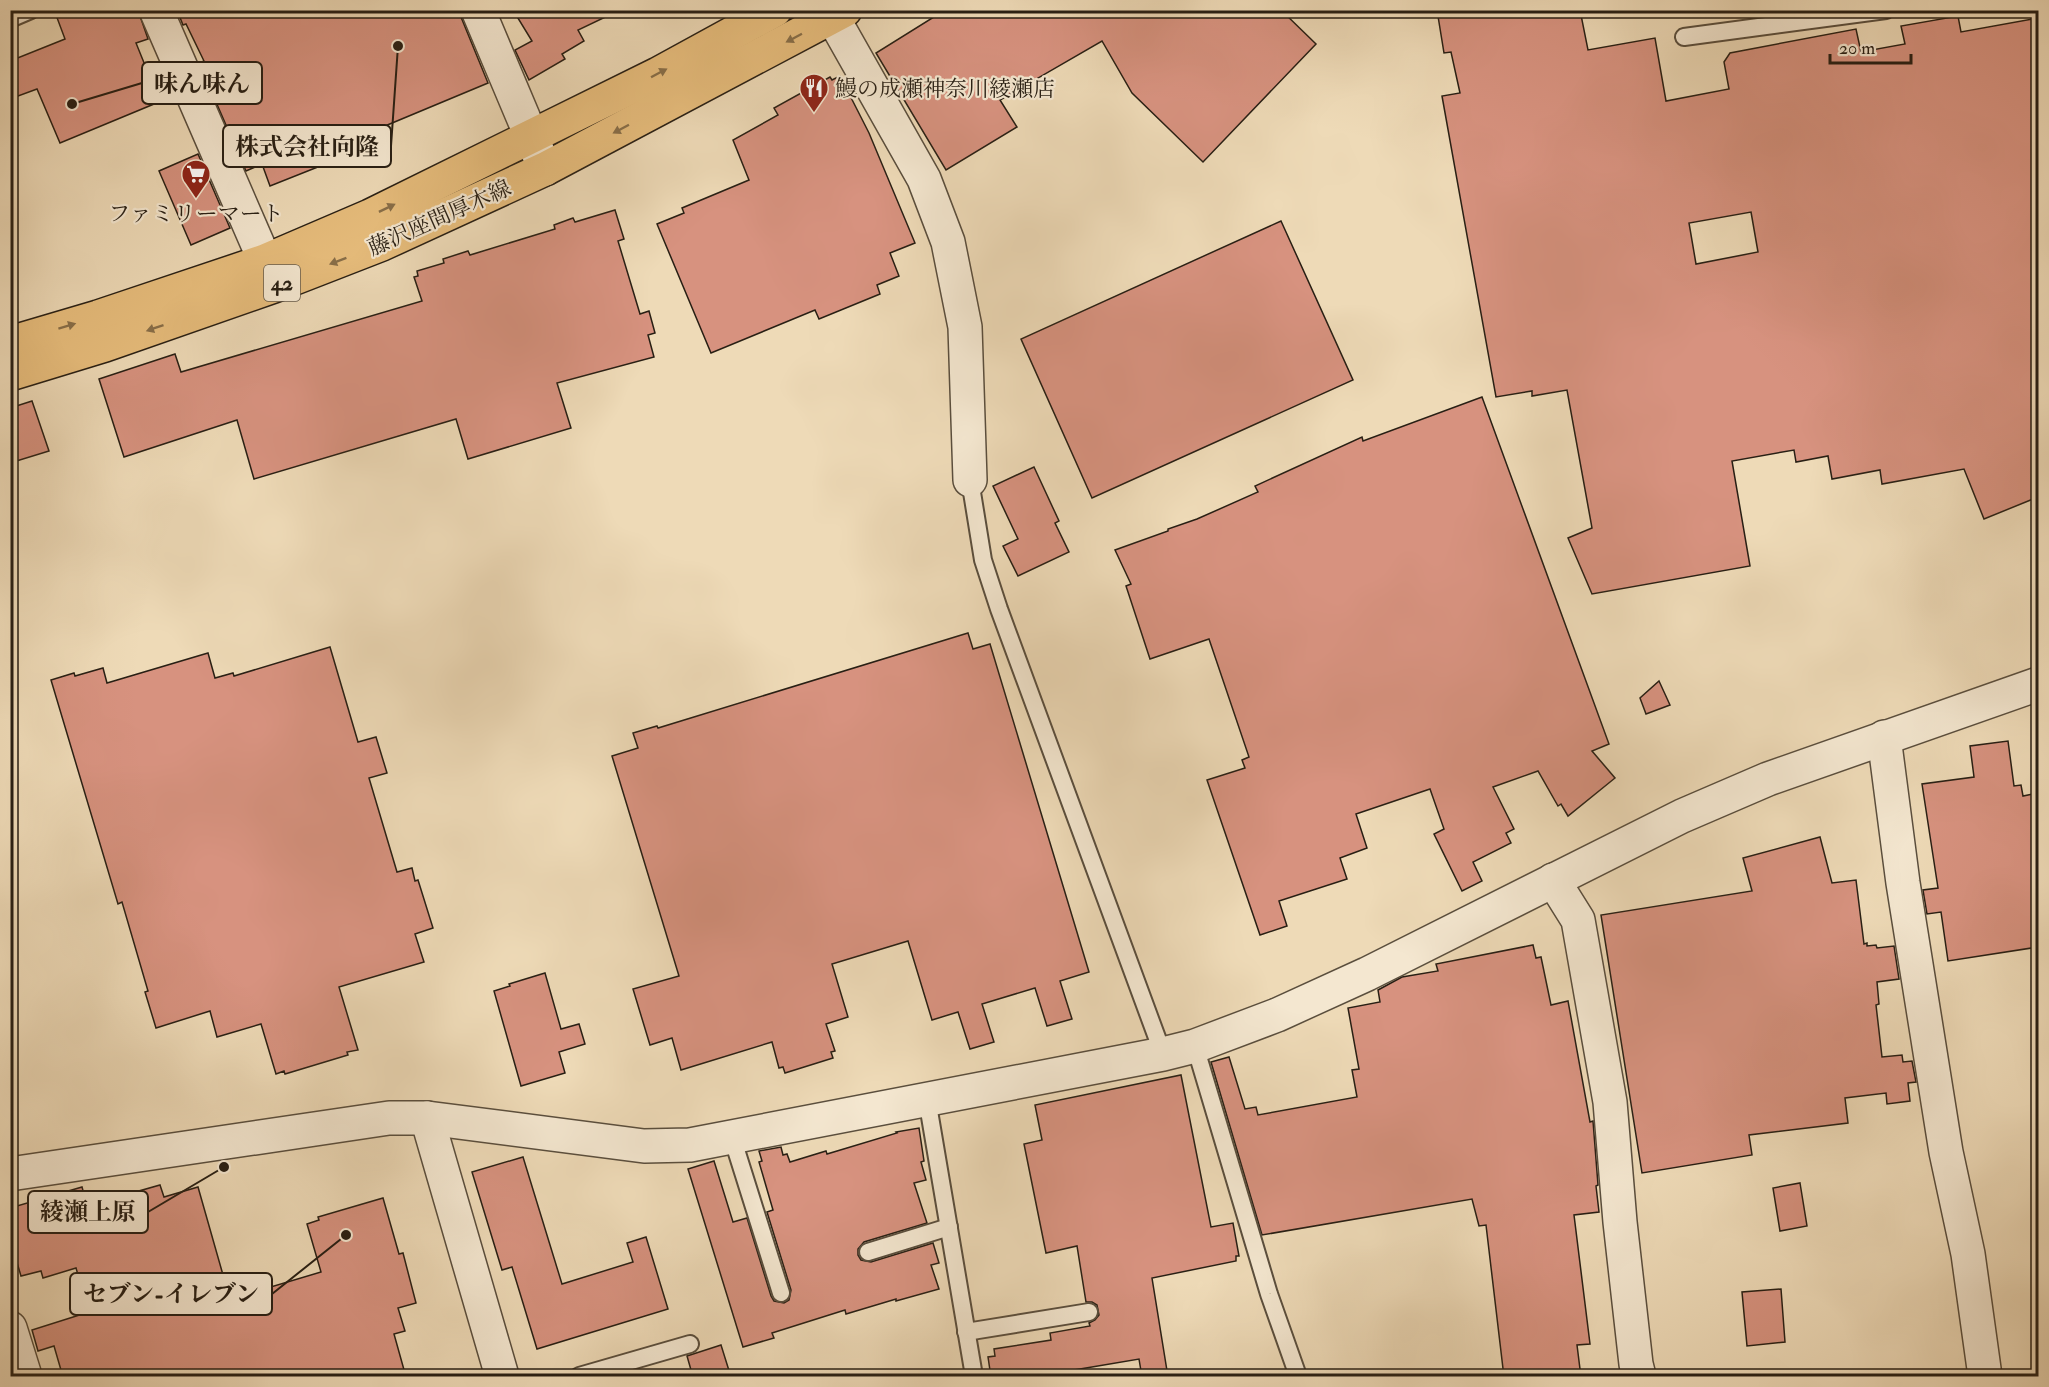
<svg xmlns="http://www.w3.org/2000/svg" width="2049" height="1387" viewBox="0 0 2049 1387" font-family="'IM FELL Double Pica','Noto Serif JP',serif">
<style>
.building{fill:#d7927f;stroke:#281f14;stroke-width:1.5;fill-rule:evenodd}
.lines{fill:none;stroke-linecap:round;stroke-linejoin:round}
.service-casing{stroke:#5a4e3d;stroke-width:20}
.minor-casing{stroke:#5a4e3d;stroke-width:36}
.tertiary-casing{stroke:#5a4e3d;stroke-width:36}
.primary-casing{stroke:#281f14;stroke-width:36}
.service{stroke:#f4e7d0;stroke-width:16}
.minor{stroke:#f4e7d0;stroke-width:33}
.tertiary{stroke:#f4e7d0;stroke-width:33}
.primary{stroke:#e7bd7c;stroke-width:33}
.oneway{fill:#886e48}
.labels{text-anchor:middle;stroke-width:4.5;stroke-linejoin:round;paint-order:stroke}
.shield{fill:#f4e7d0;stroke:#655b4c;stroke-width:1.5}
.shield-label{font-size:21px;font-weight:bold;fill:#281f14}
.poi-label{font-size:22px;fill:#281f14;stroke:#f4e7d0;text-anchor:start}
.street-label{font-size:22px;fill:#281f14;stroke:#f4e7d0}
.leader{fill:none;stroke:#281f14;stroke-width:2}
.callout-dot{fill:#281f14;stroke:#f4e7d0;stroke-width:2}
.callout{fill:#f4e7d0;stroke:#281f14;stroke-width:2}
.callout-label{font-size:24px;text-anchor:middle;font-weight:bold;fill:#281f14}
</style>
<rect width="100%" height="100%" fill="#eedab7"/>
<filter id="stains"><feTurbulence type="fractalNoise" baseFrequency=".00333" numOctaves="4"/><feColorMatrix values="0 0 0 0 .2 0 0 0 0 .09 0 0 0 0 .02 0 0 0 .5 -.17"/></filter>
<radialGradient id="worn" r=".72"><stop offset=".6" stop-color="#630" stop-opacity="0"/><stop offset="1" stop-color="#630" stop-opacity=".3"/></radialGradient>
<g class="building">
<path d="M68 10H138L148 39 136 43 151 80 145 82 154 104 60 143 37 89 10 99V61L65 39 56 15Z"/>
<path d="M177 10H460L461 17 488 83 349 141 353 153 270 186 262 164 246 171 199 63 204 61 186 24 183 25Z"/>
<path d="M513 10H620L578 30 584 41 562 54 565 59 529 80 515 50 532 41Z"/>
<path d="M945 10H1281L1316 44 1203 162 1132 93 1102 41 1000 100 1017 127 946 170 876 53Z"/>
<path d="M1437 10H1580L1588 50 1655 38 1666 101 1729 89 1724 62 1730 53 1856 29 1861 52 1905 44 1901 26 1958 16 1961 32 2038 18V497L1984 519 1964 469 1882 484 1880 470 1832 479 1828 456 1796 462 1794 450 1732 461 1750 566 1592 594 1568 538 1592 528 1567 390 1532 396V391L1496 397 1442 96 1460 93 1451 52 1444 53ZM1751 212 1758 252 1696 264 1689 223Z"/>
<path d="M840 76 869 133 915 243 890 253 899 276 877 285 880 294 819 319 815 310 711 353 657 224 684 213 682 208 749 180 733 140 778 115 774 108 830 77 832 80Z"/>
<path d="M198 154 230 228 191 245 159 171Z"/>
<path d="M615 210 624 239 618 241 640 314 649 311 655 333 648 335 654 357 557 383 571 428 468 459 456 419 254 479 237 420 124 457 99 379 175 354 181 372 422 301 414 277 418 276 417 271 444 263 443 259 468 251 470 255 555 229 554 225 573 218 575 222Z"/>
<path d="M1281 221 1353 380 1092 498 1021 339Z"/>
<path d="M1482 397 1609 744 1592 751 1615 778 1568 816 1561 804 1558 806 1538 771 1493 787 1514 829 1506 833 1511 843 1473 862 1482 881 1462 891 1434 834 1444 829 1430 789 1356 814 1367 848 1340 858 1347 879 1279 901 1287 926 1260 935 1207 780 1245 768 1242 760 1249 757 1209 639 1150 659 1126 586 1131 584 1115 550 1168 531V529L1197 519 1258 492 1255 486 1362 437 1363 441Z"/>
<path d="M32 401 49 451 10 463V408Z"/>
<path d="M1034 467 1059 521 1055 523 1069 552 1018 576 1003 546 1018 539 993 486Z"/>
<path d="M968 633 973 649 990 644 1089 972 1060 981 1072 1019 1047 1026 1035 988 982 1004 994 1042 970 1049 958 1012 932 1020 908 941 832 964 848 1017 826 1024 835 1051 831 1052 833 1058 785 1073 783 1067 779 1068 772 1042 681 1070 672 1038 650 1045 633 989 679 976 612 756 638 748 633 733 657 726 658 728Z"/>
<path d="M330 647 358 742 376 737 387 773 369 778 397 872 412 868 415 881 418 880 433 928 415 934 424 962 339 987 358 1050 347 1052 348 1055 285 1074 284 1071 276 1074 261 1024 217 1037 210 1011 156 1028 145 992 148 991 122 902 118 904 51 680 74 673 75 676 103 668 107 683 208 653 215 678 233 673 234 676Z"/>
<path d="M1659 681 1670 705 1646 714 1640 698Z"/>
<path d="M2008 741 2014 786 2021 785 2023 796 2038 793V947L1948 961 1941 912 1927 914 1923 890 1938 888 1922 784 1974 777 1970 746Z"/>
<path d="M1820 837 1832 883 1856 880 1864 944 1867 943V946L1876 945 1877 948 1894 946 1899 979 1877 982 1879 1004 1876 1005 1882 1057 1902 1055 1903 1062 1912 1061 1916 1082 1908 1083 1910 1101 1887 1104 1886 1093 1845 1098 1848 1123 1749 1135 1752 1155 1642 1173 1601 915 1752 891 1743 858Z"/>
<path d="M1533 945 1536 958 1541 957 1551 1005 1568 1001 1590 1122 1593 1121 1598 1185 1596 1186 1599 1212 1574 1215 1590 1344 1577 1345 1581 1377H1504L1486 1225 1479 1226 1472 1199 1262 1235 1211 1062 1229 1057 1245 1109 1256 1107 1258 1115 1357 1097 1352 1070 1359 1069 1348 1008 1380 1002 1378 990 1402 977 1438 971 1436 964Z"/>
<path d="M545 973 561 1029 579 1024 585 1044 559 1052 565 1073 521 1086 494 991 510 986 509 984Z"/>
<path d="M1181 1075 1211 1227 1233 1223 1239 1256H1236V1261L1152 1278 1168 1377H1142L1139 1359 1056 1373V1371L1019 1377H991L988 1357 995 1356 994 1349 1051 1340 1050 1333 1090 1326 1089 1323 1095 1320 1099 1315 1097 1305 1092 1302H1086L1077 1246 1046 1253 1024 1144 1042 1140 1035 1105Z"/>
<path d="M919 1128 924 1161 921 1162 926 1180 914 1183 927 1223 864 1242 858 1249V1255L861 1260 871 1262 933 1243 939 1263 931 1265 939 1289 896 1301V1299L846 1314 845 1310 772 1333 774 1338 743 1347 688 1169 714 1161 733 1222 747 1218 771 1296 774 1301 784 1303 789 1300 791 1290 767 1212 773 1210 759 1162 762 1161 759 1151 781 1147 783 1155 787 1154 790 1162 826 1151 827 1154 897 1133 896 1132Z"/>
<path d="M523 1157 562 1284 633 1262 627 1243 646 1237 668 1309 537 1349 512 1267 502 1270 472 1172Z"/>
<path d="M1800 1183 1807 1226 1780 1231 1773 1188Z"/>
<path d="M160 1185 164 1197 198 1187 229 1296 236 1294 237 1297 321 1272 307 1224 319 1220 318 1217 383 1198 399 1254 403 1253 416 1303 398 1308 405 1331 394 1334 406 1377H63L54 1346 38 1351 32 1330 89 1312 76 1268 43 1278 41 1271 21 1276 10 1239V1208L82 1187 85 1198 97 1194 100 1202Z"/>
<path d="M1781 1289 1785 1342 1747 1346 1742 1292Z"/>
<path d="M721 1345 731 1377H693L687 1356Z"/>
</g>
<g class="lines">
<g class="service-casing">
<g id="service">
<path d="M10 19 31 10"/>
<path d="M1684 37 1886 10"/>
<path d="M970 480 983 560 999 609 1163 1054"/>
<path d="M1195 1046 1269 1294 1298 1376"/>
<path d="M927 1099 974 1376"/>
<path d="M732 1137 781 1293"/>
<path d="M868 1252 949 1227"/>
<path d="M966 1332 1089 1312"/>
<path d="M579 1376 690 1344"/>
</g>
</g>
<g class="minor-casing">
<g id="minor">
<path d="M156 10 265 261"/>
<path d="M478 10 545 169"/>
<path d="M833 18 924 179 948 242 965 327 970 480"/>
<path d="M1884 737 1903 883 1946 1152 1968 1254 1985 1376"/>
<path d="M1553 880 1578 920 1610 1102 1620 1222 1636 1364 1639 1376"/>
<path d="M427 1118 502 1376"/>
<path d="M10 1328 25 1376"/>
</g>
</g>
<g class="tertiary-casing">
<path id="tertiary" d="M10 1174 389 1118H427L644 1146 690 1145 1163 1054 1195 1046 1277 1015 1367 974 1682 816 1768 779 2038 684"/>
</g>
<g class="primary-casing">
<g id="primary">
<path d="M10 343 98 317 265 261 370 216 658 74 775 10"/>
<path d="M10 374 105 345 274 286 382 244 545 169 845 10"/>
</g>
</g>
<use href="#service" class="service"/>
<use href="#minor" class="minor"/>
<use href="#tertiary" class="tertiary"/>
<use href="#primary" class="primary"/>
</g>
<defs><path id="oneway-solid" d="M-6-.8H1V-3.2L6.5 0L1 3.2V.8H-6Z" transform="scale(1.5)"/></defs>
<g class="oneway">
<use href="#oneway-solid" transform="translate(794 38) rotate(152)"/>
<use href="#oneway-solid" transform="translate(659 73) rotate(-28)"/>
<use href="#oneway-solid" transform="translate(621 129) rotate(152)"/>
<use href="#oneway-solid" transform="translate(387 208) rotate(-26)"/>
<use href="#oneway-solid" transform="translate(338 261) rotate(159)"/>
<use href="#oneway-solid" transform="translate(67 326) rotate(-17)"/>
<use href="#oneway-solid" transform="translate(155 328) rotate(161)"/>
</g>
<defs>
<g id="restaurant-pin" transform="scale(1.5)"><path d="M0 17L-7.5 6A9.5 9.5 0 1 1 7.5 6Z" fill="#8f2418" stroke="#f4e7d0"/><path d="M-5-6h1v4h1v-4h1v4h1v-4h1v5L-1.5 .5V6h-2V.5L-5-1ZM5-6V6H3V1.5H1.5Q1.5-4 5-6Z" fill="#fff"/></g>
<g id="supermarket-pin" transform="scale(1.5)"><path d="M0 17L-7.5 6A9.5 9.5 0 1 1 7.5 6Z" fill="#8f2418" stroke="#f4e7d0"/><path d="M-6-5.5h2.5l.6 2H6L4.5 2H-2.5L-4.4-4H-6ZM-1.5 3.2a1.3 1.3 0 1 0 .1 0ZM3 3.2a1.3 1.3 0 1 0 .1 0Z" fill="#fff"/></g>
</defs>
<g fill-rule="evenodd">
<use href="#restaurant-pin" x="814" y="88"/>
<use href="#supermarket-pin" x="196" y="174"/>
</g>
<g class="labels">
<rect class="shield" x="264" y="265" width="36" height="36" rx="4.5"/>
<g class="shield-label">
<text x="282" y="290">42</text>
</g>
<g class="poi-label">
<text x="835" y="96">鰻の成瀬神奈川綾瀬店</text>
<text x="196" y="221" text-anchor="middle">ファミリーマート</text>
</g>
<g class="street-label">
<text transform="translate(439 217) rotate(-24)" y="8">藤沢座間厚木線</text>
</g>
</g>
<path class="leader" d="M72 104L142 83M398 46L391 146M224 1167L148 1212M346 1235L272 1294"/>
<g class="callout-dot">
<circle cx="72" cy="104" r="6"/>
<circle cx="398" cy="46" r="6"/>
<circle cx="224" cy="1167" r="6"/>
<circle cx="346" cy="1235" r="6"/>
</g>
<g class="callout">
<rect x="142" y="62" width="120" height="42" rx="6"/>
<rect x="223" y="125" width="168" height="42" rx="6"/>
<rect x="28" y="1191" width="120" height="42" rx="6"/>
<rect x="70" y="1273" width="202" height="42" rx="6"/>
</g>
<g class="callout-label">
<text x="202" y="92">味ん味ん</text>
<text x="307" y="155">株式会社向隆</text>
<text x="88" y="1220">綾瀬上原</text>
<text x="171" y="1302">セブン-イレブン</text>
</g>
<rect width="2049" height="1387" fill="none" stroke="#eedab7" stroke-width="36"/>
<rect x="12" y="12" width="2025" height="1363" fill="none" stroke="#281f14" stroke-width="3"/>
<rect x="18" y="18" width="2013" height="1351" fill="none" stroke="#281f14" stroke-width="1.5"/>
<path d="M1830 54v9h81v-9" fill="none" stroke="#281f14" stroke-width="3"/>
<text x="1839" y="54" font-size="18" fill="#281f14" stroke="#f4e7d0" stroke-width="4.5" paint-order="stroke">20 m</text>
<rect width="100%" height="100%" filter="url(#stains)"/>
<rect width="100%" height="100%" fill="url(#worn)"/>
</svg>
